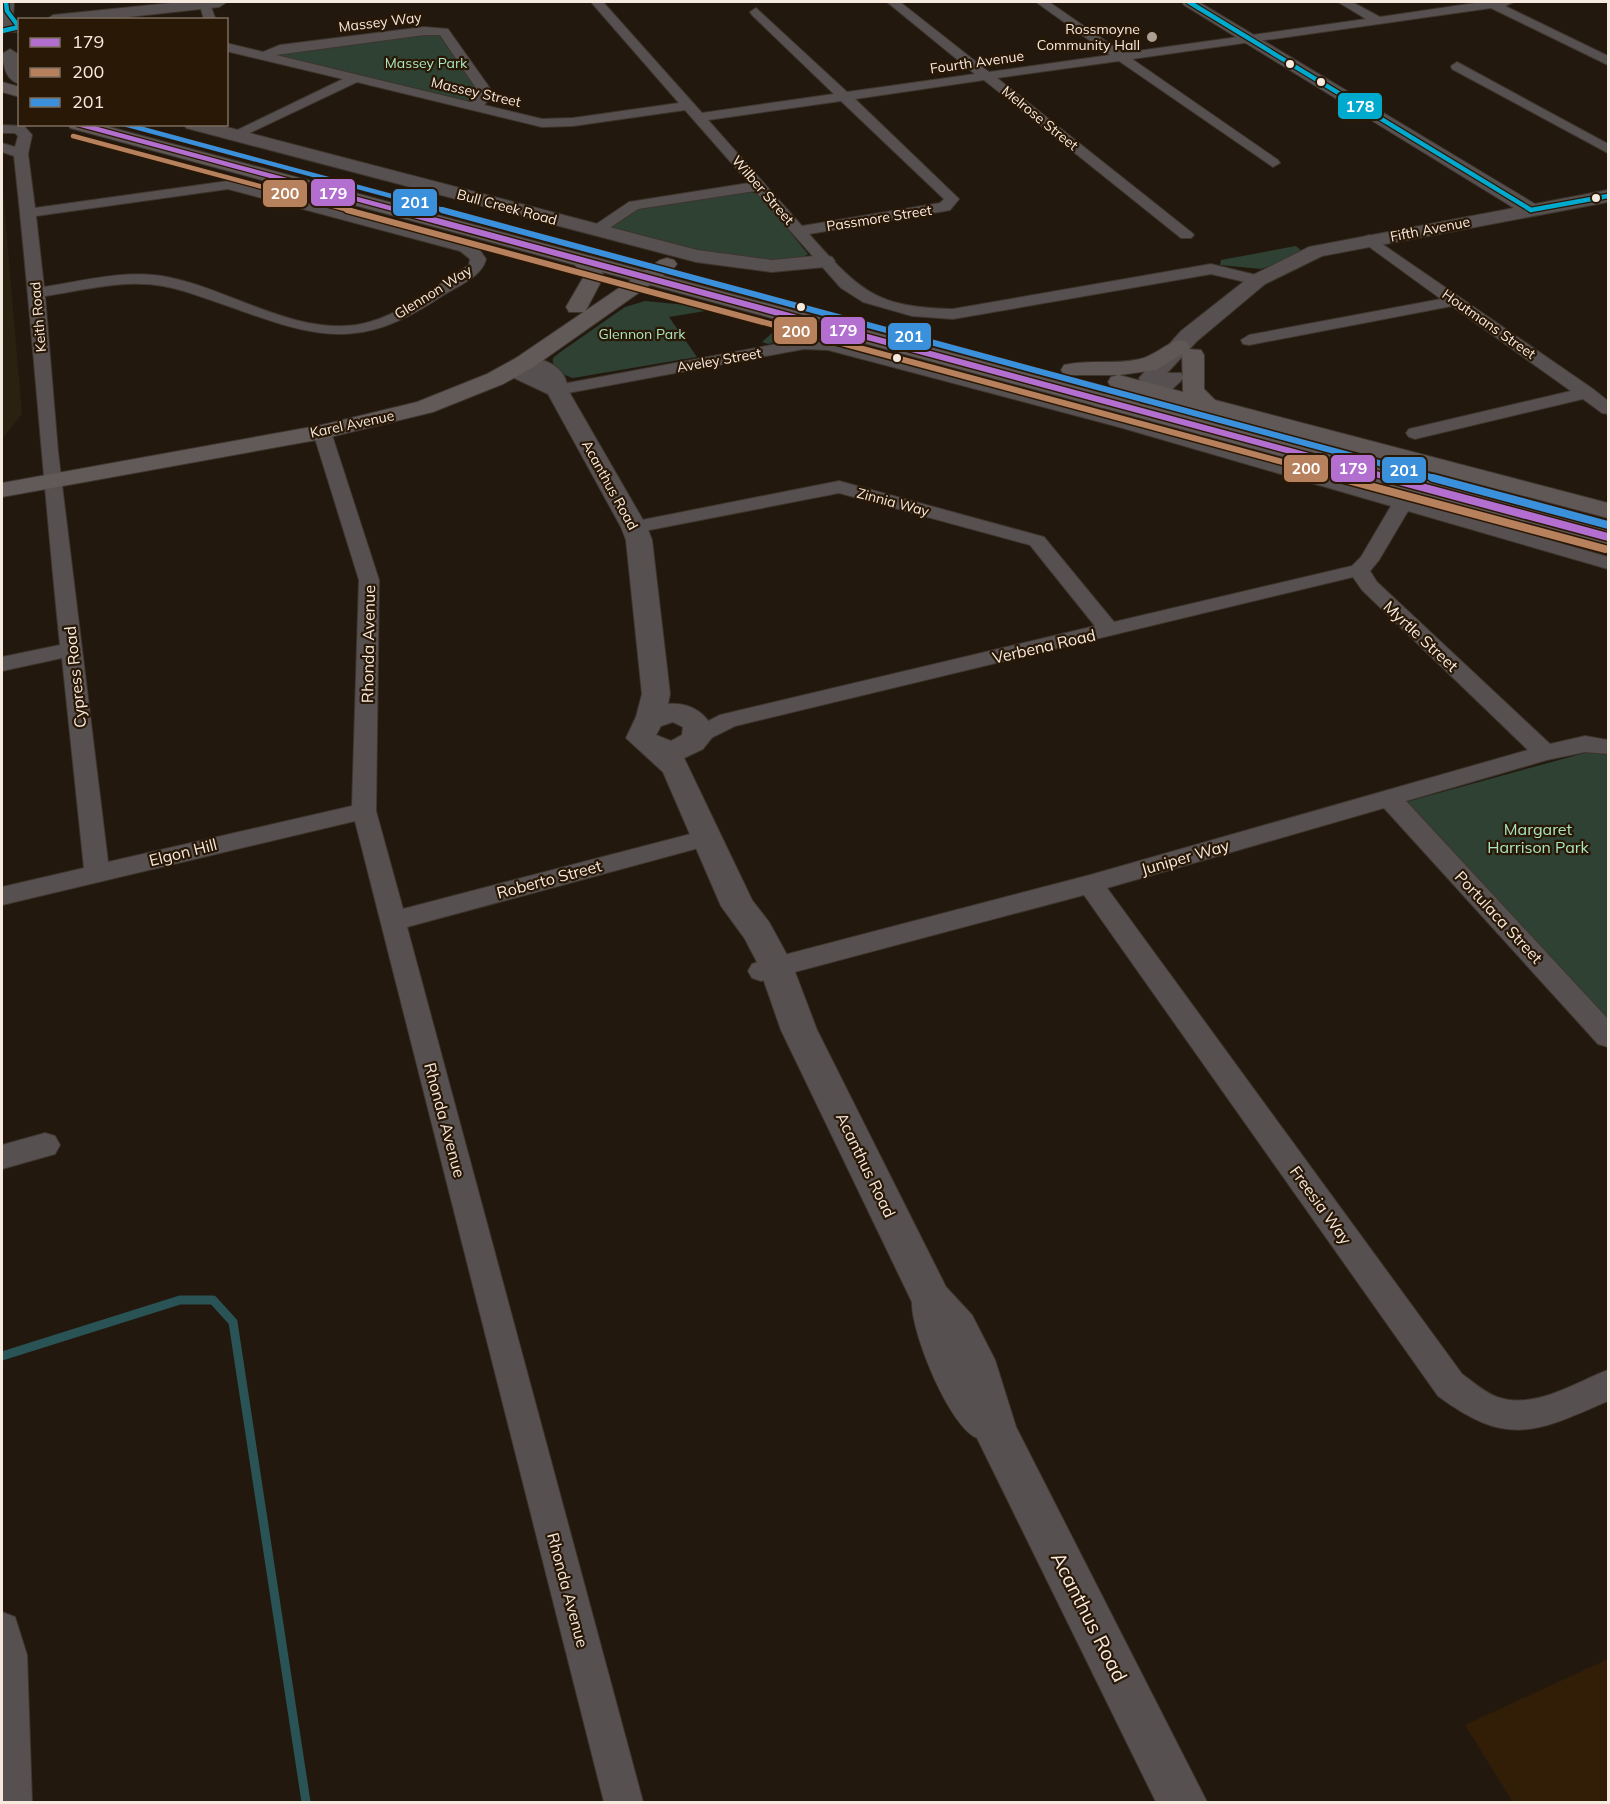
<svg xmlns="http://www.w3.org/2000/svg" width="1610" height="1804" viewBox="0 0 1610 1804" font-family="Mulish,sans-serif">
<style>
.built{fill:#321e07}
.education{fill:#2a2111}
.green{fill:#2e4133}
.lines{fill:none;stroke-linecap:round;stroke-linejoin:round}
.stream{stroke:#2a5355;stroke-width:9}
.minor-casing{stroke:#3e352d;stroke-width:2}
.tertiary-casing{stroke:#3e352d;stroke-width:2}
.primary-casing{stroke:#3e352d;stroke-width:2}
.trunk-casing{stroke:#3e352d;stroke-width:2}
.minor{fill:#565150;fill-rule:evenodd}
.tertiary{fill:#565150;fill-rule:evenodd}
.primary{fill:#625a59;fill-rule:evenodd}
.trunk{fill:#605856;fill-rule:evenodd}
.bus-1-far2-casing{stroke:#2a1806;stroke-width:7}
.bus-1-far1-casing{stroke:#2a1806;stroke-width:9}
.bus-1-casing{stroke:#2a1806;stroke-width:11}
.bus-2-far2-casing{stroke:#2a1806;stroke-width:7}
.bus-2-far1-casing{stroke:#2a1806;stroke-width:9}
.bus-2-casing{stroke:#2a1806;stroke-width:11}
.bus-3-far2-casing{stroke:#2a1806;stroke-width:7}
.bus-3-far1-casing{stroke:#2a1806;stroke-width:9}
.bus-3-casing{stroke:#2a1806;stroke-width:11}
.bus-4-casing{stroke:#2a1806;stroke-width:7}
.bus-1-far2{stroke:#b36fd0;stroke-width:4.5}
.bus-1-far1{stroke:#b36fd0;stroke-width:6}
.bus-1{stroke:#b36fd0;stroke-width:8}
.bus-2-far2{stroke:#b6815c;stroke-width:4.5}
.bus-2-far1{stroke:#b6815c;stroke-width:6}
.bus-2{stroke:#b6815c;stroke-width:8}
.bus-3-far2{stroke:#3a90db;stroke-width:4.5}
.bus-3-far1{stroke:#3a90db;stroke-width:6}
.bus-3{stroke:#3a90db;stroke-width:8}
.bus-4{stroke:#00a9ce;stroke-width:4.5}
.poi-dot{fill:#aca095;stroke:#2a1806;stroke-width:2}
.bus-dot{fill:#f6e9de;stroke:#2a1806;stroke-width:2}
.labels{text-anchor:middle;stroke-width:4.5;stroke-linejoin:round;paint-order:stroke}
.far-street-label{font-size:14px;fill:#f6e9de;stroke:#2a1806}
.far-poi-label{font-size:14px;fill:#f6e9de;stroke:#2a1806;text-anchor:end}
.far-park-label{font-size:14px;fill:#a9e6c1;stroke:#2a1806}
.street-label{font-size:16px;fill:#f6e9de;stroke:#2a1806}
.park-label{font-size:16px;fill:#a9e6c1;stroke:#2a1806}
.near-street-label{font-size:20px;fill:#f6e9de;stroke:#2a1806}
.line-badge{stroke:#2a1806;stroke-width:2}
.badge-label{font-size:16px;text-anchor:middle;font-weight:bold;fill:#fff}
</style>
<rect width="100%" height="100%" fill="#22180e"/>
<path class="built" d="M1608 1659V1802H1513L1465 1725Z"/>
<path class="education" d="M2 178 22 414 2 439Z"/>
<g class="green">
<path d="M430 32 443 35 481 94 477 100 461 101 277 57 276 55Z"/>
<path d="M747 191 759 194 808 254C779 278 651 240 614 230L612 226 639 207Z"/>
<path d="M1296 246 1304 253 1261 269 1220 265 1221 260Z"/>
<path d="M645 301 687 305 705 311 669 317 697 357 573 378C564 375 551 369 553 358L559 353 625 307Z"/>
<path d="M779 327 812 336 768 344 762 342Z"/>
<path d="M1588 752 1608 755V1019L1406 802Z"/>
</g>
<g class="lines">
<path class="stream" d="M2 1356 180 1300H213L233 1322 306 1802"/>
<g class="minor-casing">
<g id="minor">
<path d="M199 2H209L216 20H204Z"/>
<path d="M591 2H603L702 113 834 94 752 15 750 12 756 8 847 92 975 74 887 2H900L989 72 1110 55 1036 2H1049L1123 53 1366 19 1338 2H1352L1380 17 1482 2H1514L1505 6 1608 56V65L1491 8 1132 59 1278 160 1280 163 1273 167 1119 61 997 78 1191 232 1194 235 1191 238H1181L984 80 855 99 959 199 950 210 945 211 809 234C858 289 875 308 953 309L1211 264 1264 277 1266 280 1258 285 1211 274 953 319 912 316 863 302 841 288 755 191 638 209 602 233H592L589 230 592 227 629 202 749 183 685 110 573 126 542 127 357 82 239 138H229L227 135 343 79 226 51V43L263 52 280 45 424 27 448 29 494 94 484 105 542 119 573 118 679 103ZM424 35H440L480 94 470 102 276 55ZM841 101 944 199 940 203 802 226 708 120Z"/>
<path d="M1457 62 1608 144V153L1452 69 1451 66Z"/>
<path d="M2 125 24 126 32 135 28 154 35 208 228 181 470 245 479 249 486 259C482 277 457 286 442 296 359 352 317 338 228 306 207 299 185 290 163 286 124 279 84 290 45 296L58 452 108 862 352 806 359 580 313 432 322 426 331 432 379 580 376 811 403 909 706 830 715 832 718 838 715 844 706 846 407 927 643 1802H604L355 821 2 905V887L84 868 62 658 2 671V657L60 645C43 482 32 319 14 156L2 152V143L15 147 18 136 15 133H2ZM228 189 460 251 470 259 469 265C435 286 397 319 356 325 290 334 227 287 162 276 123 270 83 281 44 287L36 216Z"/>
<path d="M1369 235 1593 389 1608 401V414L1602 413 1583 399 1415 439 1409 437 1406 433 1409 429 1571 391 1452 306 1249 345 1243 344 1241 340 1249 335 1441 299 1364 243 1361 240 1364 237Z"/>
<path d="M804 339 828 340 1131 419 1608 557V569L1408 511 1379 560 1370 571 1377 582 1550 744 1585 736 1608 740V754L1585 752 1547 760 1406 801 1608 1019V1047L1598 1044 1384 808 1107 888 1462 1374C1473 1382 1484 1392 1497 1397 1534 1410 1574 1383 1608 1370V1401C1535 1433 1507 1447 1438 1396L1084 895 761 981 752 978 748 971 752 964 761 961 1090 875 1528 750 1362 590 1353 577 735 726 707 740 699 742 691 740 688 735 691 730 720 715 1095 626 1030 545 839 493 634 533 627 531 624 527 627 523 839 481 1044 537 1114 622 1352 566 1361 557 1391 506 1119 427 828 350 804 349 557 395 548 390 557 385Z"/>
<path d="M45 1133 55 1136 60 1145 55 1154 2 1169V1145Z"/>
<path d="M2 1612 15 1617 27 1655 32 1802H2Z"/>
</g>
</g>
<g class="tertiary-casing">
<g id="tertiary">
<path d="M2 2H14L13 21 18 29 16 32H4L2 28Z"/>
<path d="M181 2H227L219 7 101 20H46L53 15Z"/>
<path d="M1182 2H1199L1535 204 1608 190V202L1322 256 1265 284 1197 341 1167 373H1181L1184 378 1168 393 1169 399 1217 425 1221 430 1217 435H1201L1149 407 1146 402 1102 408 1094 406 1090 401 1094 396 1144 388 1139 378 1181 331 1233 290 1251 276 1309 247 1514 208 1184 5Z"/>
<path d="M10 49 18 54 20 84C5 80 4 66 2 54Z"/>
<path d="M184 124H215L697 250 772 260 825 255 832 257 835 261 832 265 825 267 772 272 696 262 186 128Z"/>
<path d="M524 356C546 359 566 366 568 390L647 527 652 540 670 694 668 704C690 702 710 714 714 735L703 749 684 758 752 900 769 922 792 964 817 1030 946 1287 972 1315 995 1360 1016 1427 1207 1802H1156L977 1438C949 1426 911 1332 912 1302L781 1030 758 964 745 939 721 906 663 772 626 738 636 717 642 694 626 540 621 527 548 394 514 378 511 373 516 358ZM673 722 683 727 682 735 671 741 656 735 661 726Z"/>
</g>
</g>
<g class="primary-casing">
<path id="primary" d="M667 258 674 260 677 264 674 268 532 368 503 384 433 412 322 439 2 497V483L322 425 417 402 487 374 516 358 660 260Z"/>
</g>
<g class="trunk-casing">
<g id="trunk">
<path d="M2 82 20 87V97L2 92Z"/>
<path d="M68 124H98L1608 529V545L602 272 604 276 585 312H569L566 307 584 276 575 265 70 128Z"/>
<path d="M1179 340 1187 342 1190 347 1188 349 1201 350 1204 355V389L1215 400 1608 503V518L1111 387 1108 382 1111 377 1118 375H1064L1061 370 1064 365C1089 359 1115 365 1140 359 1154 356 1165 344 1179 340ZM1182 354 1183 392 1119 375 1156 370Z"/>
</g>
</g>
<use href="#minor" class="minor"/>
<use href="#tertiary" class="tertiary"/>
<use href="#primary" class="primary"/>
<use href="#trunk" class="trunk"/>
<g class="bus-1-far2-casing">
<path id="bus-1-far2" d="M78 124 401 211"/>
</g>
<g class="bus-1-far1-casing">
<path id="bus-1-far1" d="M396 210 1394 479"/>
</g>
<g class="bus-1-casing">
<path id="bus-1" d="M1388 478 1608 537"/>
</g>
<g class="bus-2-far2-casing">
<path id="bus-2-far2" d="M73 136 352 211"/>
</g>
<g class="bus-2-far1-casing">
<path id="bus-2-far1" d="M347 210 1346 479"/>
</g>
<g class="bus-2-casing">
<path id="bus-2" d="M1340 478 1605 549"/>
</g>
<g class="bus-3-far2-casing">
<path id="bus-3-far2" d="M124 124 447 211"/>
</g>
<g class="bus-3-far1-casing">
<path id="bus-3-far1" d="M442 210 1438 479"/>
</g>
<g class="bus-3-casing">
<path id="bus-3" d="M1433 478 1608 525"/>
</g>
<g class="bus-4-casing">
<g id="bus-4">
<path d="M1189 2 1531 210"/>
<path d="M2 31 19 27 7 11 6 2"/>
<path d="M1531 210 1608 196"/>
</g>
</g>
<use href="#bus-1-far2" class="bus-1-far2"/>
<use href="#bus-1-far1" class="bus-1-far1"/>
<use href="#bus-1" class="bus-1"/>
<use href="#bus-2-far2" class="bus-2-far2"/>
<use href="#bus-2-far1" class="bus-2-far1"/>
<use href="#bus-2" class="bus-2"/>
<use href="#bus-3-far2" class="bus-3-far2"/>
<use href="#bus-3-far1" class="bus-3-far1"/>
<use href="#bus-3" class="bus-3"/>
<use href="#bus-4" class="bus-4"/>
</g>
<circle class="poi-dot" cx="1152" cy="37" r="6"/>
<g class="bus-dot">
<circle cx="1290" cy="64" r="5"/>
<circle cx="1321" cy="82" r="5"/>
<circle cx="1596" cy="198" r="5"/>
<circle cx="801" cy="307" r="5"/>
<circle cx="897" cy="358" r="5"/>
</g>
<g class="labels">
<g class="far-street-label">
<text transform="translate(380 22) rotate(-7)" y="5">Massey Way</text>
<text transform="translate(977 62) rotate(-8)" y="5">Fourth Avenue</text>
<text transform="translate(476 92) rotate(13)" y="5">Massey Street</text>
<text transform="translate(1040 118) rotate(39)" y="5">Melrose Street</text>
<text transform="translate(763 190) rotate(49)" y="5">Wilber Street</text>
<text transform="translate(507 207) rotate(15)" y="5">Bull Creek Road</text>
<text transform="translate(879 218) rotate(-9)" y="5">Passmore Street</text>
<text transform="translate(1430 229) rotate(-11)" y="5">Fifth Avenue</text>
<text transform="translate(433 292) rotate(-32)" y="5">Glennon Way</text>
<text transform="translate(38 317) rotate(-95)" y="5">Keith Road</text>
<text transform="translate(1489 324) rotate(35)" y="5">Houtmans Street</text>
<text transform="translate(719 360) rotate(-10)" y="5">Aveley Street</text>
<text transform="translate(352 424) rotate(-12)" y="5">Karel Avenue</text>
<text transform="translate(610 485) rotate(61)" y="5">Acanthus Road</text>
<text transform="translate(893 502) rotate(15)" y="5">Zinnia Way</text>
</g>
<g class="far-poi-label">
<text x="1140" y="34">Rossmoyne<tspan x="1140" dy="16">Community Hall</tspan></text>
</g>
<g class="far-park-label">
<text x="426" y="68">Massey Park</text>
<text x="642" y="339">Glennon Park</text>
</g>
<g class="street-label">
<text transform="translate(1421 636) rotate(43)" y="6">Myrtle Street</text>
<text transform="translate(368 644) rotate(-89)" y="6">Rhonda Avenue</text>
<text transform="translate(1044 646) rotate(-13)" y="6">Verbena Road</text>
<text transform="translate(75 677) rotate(-96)" y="6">Cypress Road</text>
<text transform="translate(183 852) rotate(-14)" y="6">Elgon Hill</text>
<text transform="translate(1185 857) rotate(-16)" y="6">Juniper Way</text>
<text transform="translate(549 879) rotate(-15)" y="6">Roberto Street</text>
<text transform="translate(1499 917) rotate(47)" y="6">Portulaca Street</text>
<text transform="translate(445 1120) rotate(75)" y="6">Rhonda Avenue</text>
<text transform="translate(866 1165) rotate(64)" y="6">Acanthus Road</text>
<text transform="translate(1321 1205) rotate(54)" y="6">Freesia Way</text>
<text transform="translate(568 1590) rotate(75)" y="6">Rhonda Avenue</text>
</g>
<g class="park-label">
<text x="1538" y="835">Margaret<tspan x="1538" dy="18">Harrison Park</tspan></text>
</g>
<g class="near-street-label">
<text transform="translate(1089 1617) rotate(63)" y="7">Acanthus Road</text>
</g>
</g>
<g class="line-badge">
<rect x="1337" y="92" width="46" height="28" rx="6" fill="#00a9ce"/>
<rect x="310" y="178" width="46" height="29" rx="6" fill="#b36fd0"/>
<rect x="262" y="179" width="46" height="29" rx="6" fill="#b6815c"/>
<rect x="392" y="188" width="46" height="29" rx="6" fill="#3a90db"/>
<rect x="820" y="316" width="46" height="29" rx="6" fill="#b36fd0"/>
<rect x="773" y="316" width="45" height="29" rx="6" fill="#b6815c"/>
<rect x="887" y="322" width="45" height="29" rx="6" fill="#3a90db"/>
<rect x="1330" y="454" width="46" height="29" rx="6" fill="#b36fd0"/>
<rect x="1283" y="454" width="46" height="29" rx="6" fill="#b6815c"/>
<rect x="1381" y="456" width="46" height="28" rx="6" fill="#3a90db"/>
</g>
<g class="badge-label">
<text x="1360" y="112">178</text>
<text x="333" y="199">179</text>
<text x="285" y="199">200</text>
<text x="415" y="208">201</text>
<text x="843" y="336">179</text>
<text x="796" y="337">200</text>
<text x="909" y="342">201</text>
<text x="1353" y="474">179</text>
<text x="1306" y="474">200</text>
<text x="1404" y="476">201</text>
</g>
<rect width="1610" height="1804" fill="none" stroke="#f6e9de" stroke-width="6"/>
<rect x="18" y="18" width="210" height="108" fill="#2a1806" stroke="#7c6c5c" stroke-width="1.5"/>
<rect x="30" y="38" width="30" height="9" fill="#b36fd0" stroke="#7c6c5c" stroke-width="1.5"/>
<text x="72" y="48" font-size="18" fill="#f6e9de">179</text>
<rect x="30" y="68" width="30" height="9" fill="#b6815c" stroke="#7c6c5c" stroke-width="1.5"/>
<text x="72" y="78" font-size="18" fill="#f6e9de">200</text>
<rect x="30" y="98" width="30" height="9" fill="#3a90db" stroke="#7c6c5c" stroke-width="1.5"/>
<text x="72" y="108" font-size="18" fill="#f6e9de">201</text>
</svg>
